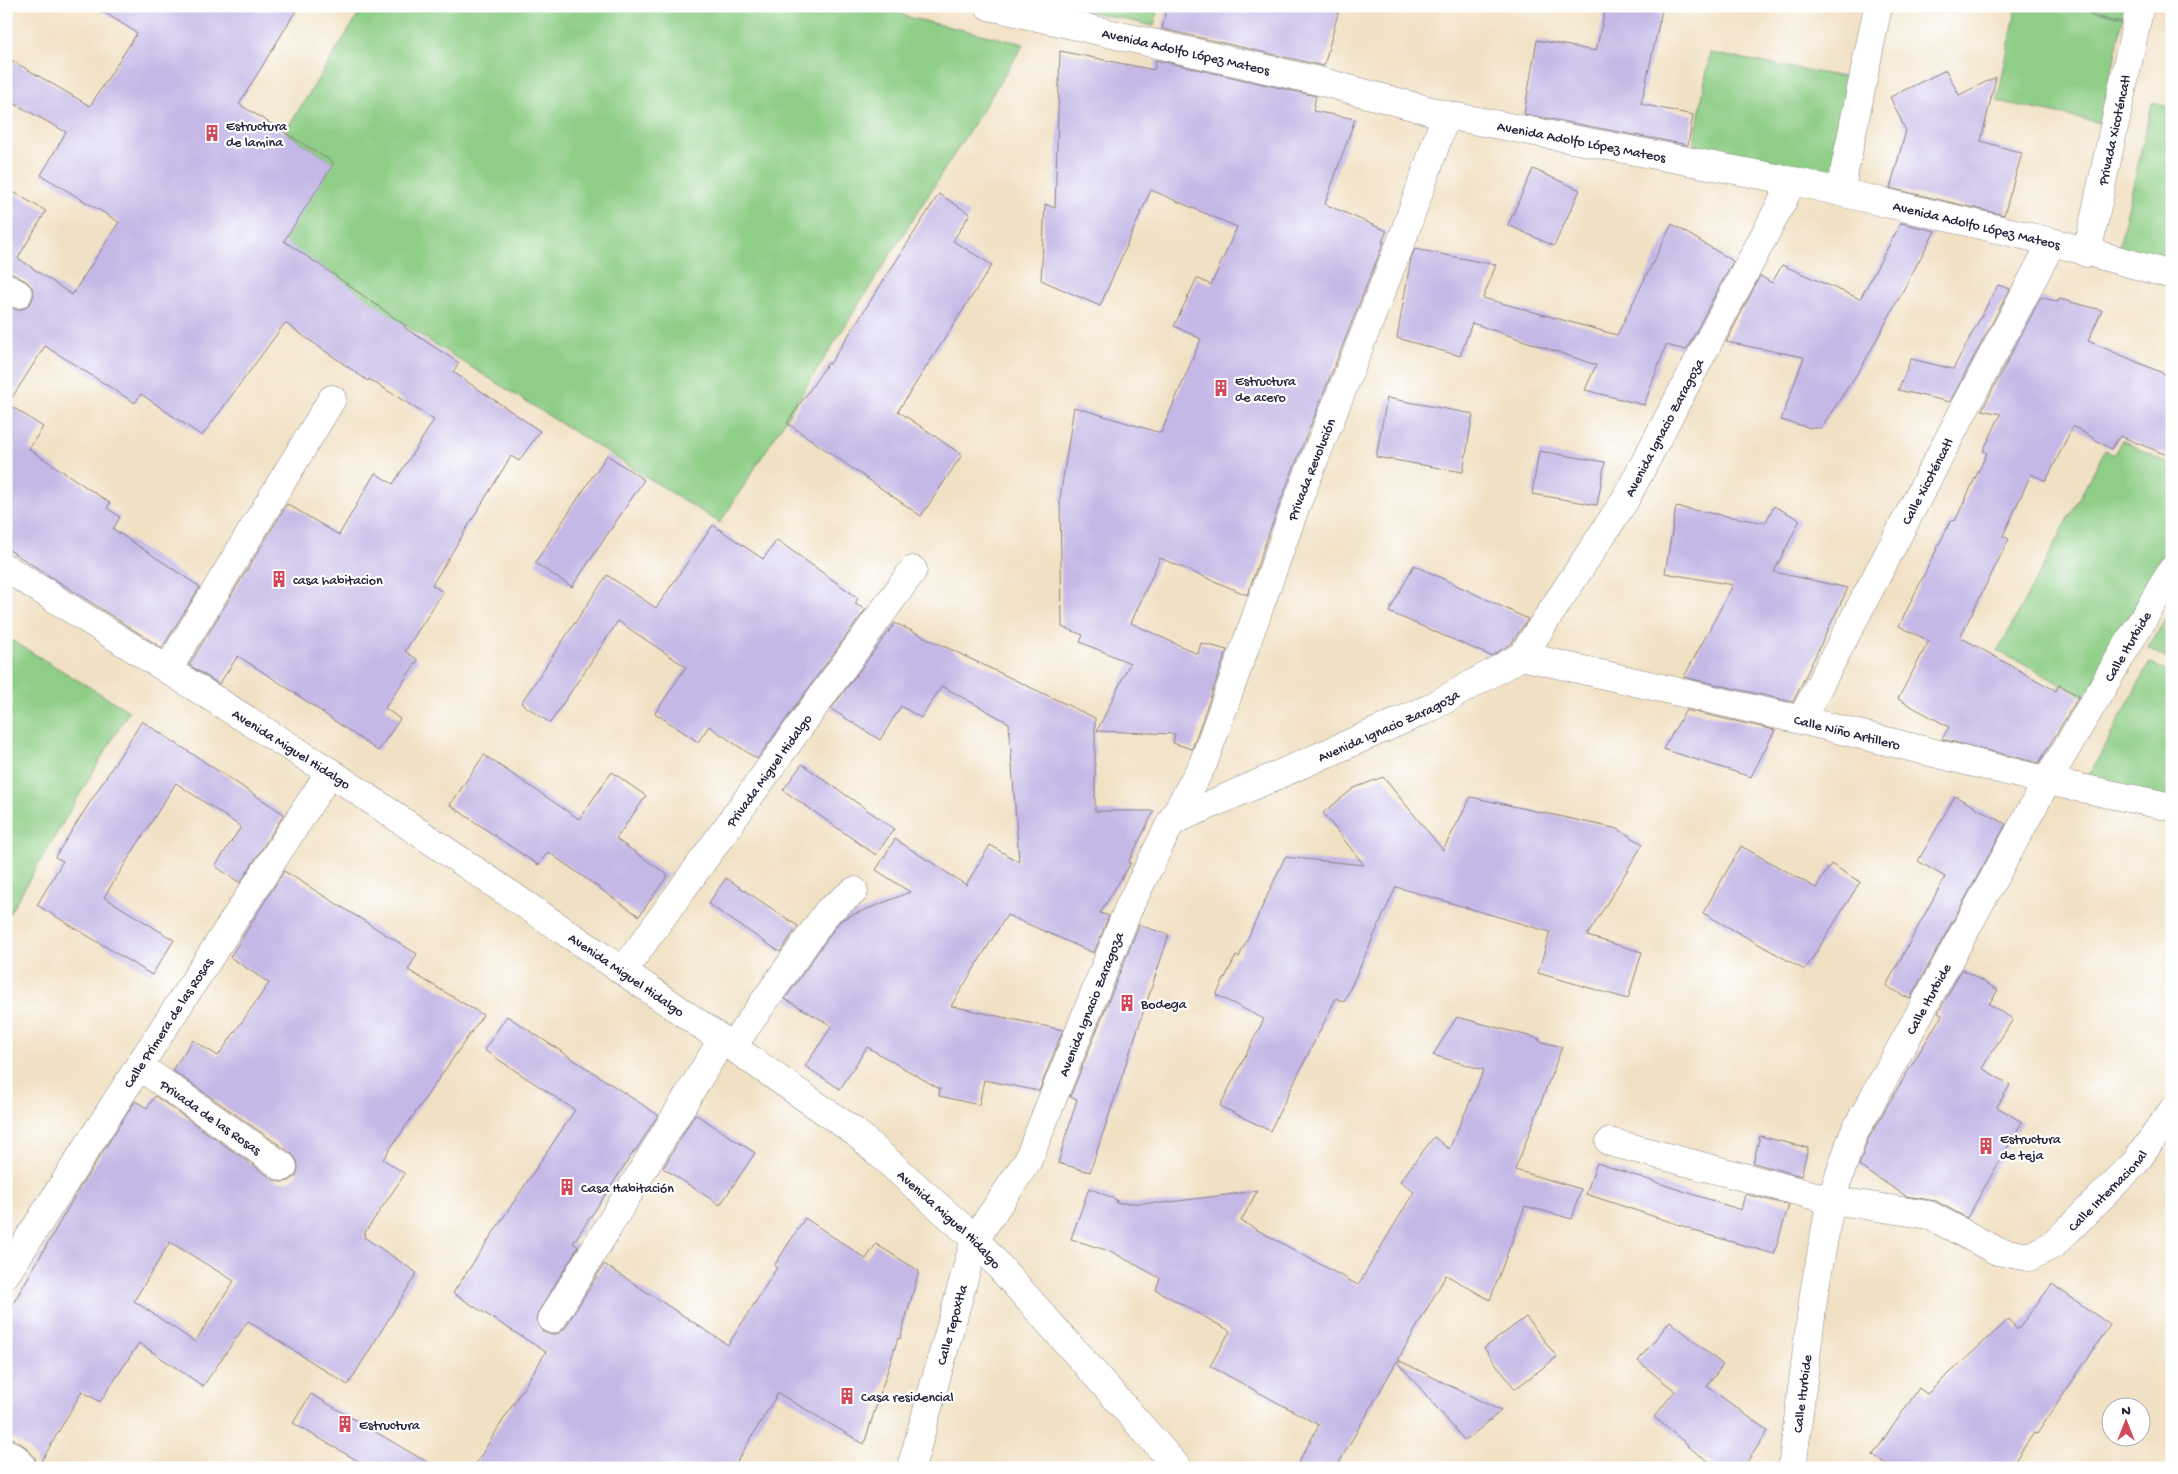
<svg xmlns="http://www.w3.org/2000/svg" width="2178" height="1474" viewBox="0 0 2178 1474" font-family="'Gochi Hand',sans-serif">
<style>
.green{fill:#8ece86;stroke:#587860}
.building{fill:#c5b8e6;fill-rule:evenodd}
.lines{fill:none;stroke-linecap:round;stroke-linejoin:round}
.minor-casing{stroke:#8a8280;stroke-width:29}
.major-casing{stroke:#8a8280;stroke-width:29}
.minor{stroke:#fff;stroke-width:28}
.major{stroke:#fff;stroke-width:28}
.labels{text-anchor:middle;stroke-width:4.5;stroke-linejoin:round;paint-order:stroke}
.street-label{font-size:14px;fill:#22223b;stroke:#fff}
.poi-label{font-size:14px;fill:#22223b;stroke:#fff;text-anchor:start}
</style>
<rect width="100%" height="100%" fill="#fff"/>
<filter id="ink" filterUnits="userSpaceOnUse"><feTurbulence type="fractalNoise" baseFrequency=".02" numOctaves="2"/><feDisplacementMap in="SourceGraphic" scale="10" xChannelSelector="R" yChannelSelector="G"/><feConvolveMatrix kernelMatrix="1 2 1 2 8 2 1 2 1" color-interpolation-filters="sRGB"/></filter>
<filter id="wash" filterUnits="userSpaceOnUse"><feTurbulence type="fractalNoise" baseFrequency=".0096" numOctaves="4" result="noise"/><feDisplacementMap in="SourceGraphic" scale="20" xChannelSelector="R" yChannelSelector="G"/><feGaussianBlur stdDeviation="1.12" result="paint"/><feColorMatrix in="noise" values="0 0 0 0 0 0 0 0 0 0 0 0 0 0 0 0 0 1.4 0 .05"/><feComposite in="paint" operator="in"/></filter>
<g filter="url(#wash)">
<rect width="100%" height="100%" fill="#f1e1c4"/>
<g class="green">
<path d="M364 6H889L907 17 1024 44 720 523 278 246 332 162 285 132Z"/>
<path d="M1063 6H1158L1154 26Z"/>
<path d="M2017 6H2074L2123 17 2101 123 1997 101Z"/>
<path d="M2079 6H2126L2124 16Z"/>
<path d="M1710 53 1855 79 1836 181 1692 155Z"/>
<path d="M2152 103 2172 108V266L2118 252Z"/>
<path d="M2122 440 2172 466V541L2087 698 1998 651 2105 450 2114 455Z"/>
<path d="M2172 608V662L2148 648Z"/>
<path d="M6 637 129 711 6 919Z"/>
<path d="M2150 662 2172 675V803L2085 783Z"/>
</g>
<g id="blocks">
<g class="building">
<path d="M94 6H299L239 104 334 163 284 241 330 272 406 326 405 328 459 363 453 372 540 431 519 461 511 456 432 585 443 592 405 651 418 660 385 708 400 719 378 751 286 687 238 656 219 684 189 665 287 504 339 535 375 473 393 484 434 420 369 379 368 381 285 323 202 436 141 394 135 403 45 346 8 404 43 427 29 449 110 503 107 508 120 517 113 529 200 587 162 648 6 548V305L17 310 25 308 31 302 34 295 32 287 26 281 6 271V188L46 211 18 258 72 295 119 222 41 175 66 132 6 99V57L90 106 137 33Z"/>
<path d="M1167 6H1340L1324 66 1162 29Z"/>
<path d="M1606 6H1663L1641 104 1693 115 1688 145 1524 114 1537 40 1596 51Z"/>
<path d="M1060 51 1154 70 1156 60 1316 96 1313 111 1355 119 1325 204 1387 231 1382 242H1384L1280 502 1247 595 1160 558 1131 623 1198 654 1201 643 1227 650 1192 749 1173 743 1175 734 1097 731 1130 663 1080 642 1083 635 1062 627 1060 498 1074 407 1161 433 1201 339 1174 326 1197 278 1211 285 1237 227 1151 190 1100 306 1041 280 1045 204 1055 208Z"/>
<path d="M1946 70 1959 95 1996 77 1981 141 2022 153 2004 215 1890 188 1906 131 1890 97Z"/>
<path d="M1533 169 1580 190 1554 246 1508 225Z"/>
<path d="M939 194 970 214 953 241 992 265 898 411 962 455 921 516 787 423 828 363 830 364Z"/>
<path d="M1901 223 1935 231 1864 363 1821 428H1811L1781 420 1804 357 1726 342 1760 276 1772 283 1782 265 1860 299Z"/>
<path d="M1672 224 1733 261 1686 350 1666 345 1644 405 1585 390 1596 365 1472 323 1460 356 1397 338 1411 258 1415 249 1496 265 1483 298 1617 335Z"/>
<path d="M1998 285 2010 289 1950 402 1898 390 1911 359 1953 369Z"/>
<path d="M2041 297 2058 302 2059 299 2102 310 2088 341 2172 377V457L2120 436 2111 449 2073 426 2046 481 2031 474 2003 536 2009 539 1960 637 2056 691 2059 685 2079 696 2039 763 1942 739 1949 727 1898 699 1929 641 1899 626 1951 520 1955 521 1987 453 1983 451 2001 414 1982 410Z"/>
<path d="M1387 398 1473 414 1463 472 1376 457Z"/>
<path d="M1539 451 1605 462 1597 505 1532 494Z"/>
<path d="M607 455 644 480 572 587 535 563Z"/>
<path d="M1774 506 1800 520 1774 572 1848 588 1793 702 1684 677 1733 585 1665 573 1676 507 1765 523Z"/>
<path d="M713 525 763 559 777 540 858 598 855 604 866 609 757 759 709 726 698 742 655 713 686 667 618 621 550 723 521 703 607 575 656 608Z"/>
<path d="M1414 565 1528 619 1511 644 1491 656 1389 612Z"/>
<path d="M895 623 1095 718V811H1154L1128 863H1131L1100 913 1109 916 1094 953 1007 915 951 1006 1063 1030 1039 1091 984 1080 979 1105 939 1096 940 1089 867 1047 840 1089 805 1066 832 1026 785 999 839 922 845 918 910 892 876 870 895 839 966 885 990 845 1019 862 1009 723 942 686 921 718 901 706 880 740 831 709Z"/>
<path d="M1686 710 1775 730 1751 777 1663 749Z"/>
<path d="M142 721 284 814 240 883 215 866 241 827 176 783 104 897 174 940 152 975 37 905 63 861 55 857Z"/>
<path d="M484 755 579 819 612 772 646 796 616 839 668 875 639 916 548 852 538 865 450 805Z"/>
<path d="M802 764 894 829 876 855 783 790Z"/>
<path d="M1383 777 1443 850 1471 797 1618 829 1643 844 1587 936 1642 952 1628 999 1538 973 1550 932 1396 887 1344 1002 1336 998 1270 1131 1220 1106 1264 1019 1216 995 1236 956 1239 957 1285 857 1364 865 1323 813 1354 788Z"/>
<path d="M1955 796 2006 824 1910 999 1886 986 1945 877 1918 861Z"/>
<path d="M1741 846 1816 888 1831 864 1860 882 1805 970 1703 913Z"/>
<path d="M284 871 417 954 408 970 483 1015 383 1159 405 1174 365 1232 364 1237 417 1273 348 1385 248 1321 203 1386 139 1343 100 1402 82 1391 38 1467 35 1458 27 1448 14 1439 6 1437V1316L80 1187 135 1101 147 1108 155 1096 274 1180 281 1182 289 1181 296 1176 298 1169 297 1161 292 1154 172 1070 193 1040 218 1056 269 983 230 957ZM170 1242 234 1281 195 1342 134 1301Z"/>
<path d="M726 878 798 926 780 952 708 904Z"/>
<path d="M1139 925 1169 935 1090 1172 1058 1163 1077 1099 1070 1097Z"/>
<path d="M1962 969 1998 990 1989 1004 2013 1019 1982 1068 2010 1085 1997 1107 2022 1122 1967 1218 1936 1201 1906 1196 1859 1166 1867 1141 1890 1101 1942 1015 1938 1013Z"/>
<path d="M507 1016 658 1115 636 1150H635L573 1243 578 1247 539 1311 536 1319 539 1327 543 1332 551 1335 559 1333 565 1328 604 1264 728 1345 777 1268 774 1266 805 1218 866 1259 876 1244 919 1271 900 1339 898 1338 864 1444 778 1393 733 1468H473L546 1352 453 1293 575 1110 484 1050Z"/>
<path d="M1457 1017 1540 1039 1539 1041 1562 1047 1515 1170 1581 1189 1572 1219 1525 1206 1490 1300 1446 1275 1398 1360 1501 1411 1465 1441 1397 1361 1336 1468H1295L1319 1425 1210 1366 1230 1331 1156 1290 1160 1278 1112 1252 1071 1239 1089 1188 1117 1200 1116 1203H1162L1257 1191 1241 1221 1358 1285 1414 1192 1400 1181 1434 1137 1449 1149 1484 1070 1433 1055Z"/>
<path d="M695 1114 755 1153 720 1205 663 1168Z"/>
<path d="M1760 1136 1808 1148 1801 1176 1753 1163Z"/>
<path d="M1597 1163 1741 1210 1745 1194 1789 1205 1774 1254 1691 1230 1692 1229 1586 1194Z"/>
<path d="M2052 1284 2110 1325 2037 1434 2034 1433 2010 1468H1892L1873 1455 1919 1388 1927 1394 2009 1319 2017 1330Z"/>
<path d="M1526 1317 1557 1357 1515 1389 1484 1348Z"/>
<path d="M1670 1321 1723 1365 1707 1386 1768 1431 1743 1468H1718L1687 1446 1688 1445 1654 1417 1675 1391 1638 1361Z"/>
<path d="M311 1394 437 1468H370L293 1423Z"/>
</g>
</g>
</g>
<g filter="url(#ink)">
<use href="#blocks" fill-opacity="0" stroke="#8a8280" stroke-width="1"/>
<g class="lines">
<g class="minor-casing">
<g id="minor">
<path id="s1" d="M989 6 1319 81 1446 115 1793 181 2052 242 2172 275"/>
<path d="M1840 192 1878 6"/>
<path id="s2" d="M2087 253 2140 6"/>
<path d="M6 287 18 294"/>
<path id="s3" d="M1522 656 1801 720 2047 781 2172 807"/>
<path d="M168 669 332 399"/>
<path id="s4" d="M1801 720 2052 242"/>
<path id="s5" d="M1171 822 1203 764 1295 508 1403 237 1446 115"/>
<path id="s6" d="M623 971 913 570"/>
<path d="M732 1047 828 911 854 891"/>
<path id="s7" d="M139 1066 283 1167"/>
<path id="s8" d="M1610 1142 1831 1200 1929 1215 1997 1251 2029 1257 2054 1244 2135 1163 2172 1111"/>
<path id="s9" d="M6 1274 139 1066 330 772"/>
<path d="M552 1319 722 1040"/>
<path d="M6 1453 15 1458 23 1468"/>
<path id="s10" d="M911 1468 975 1239 1028 1160 1129 907 1171 822 1430 708 1522 656 1625 500 1793 181"/>
<path id="s11" d="M1792 1468 1814 1293 1831 1200 1853 1135 2047 781 2172 570"/>
</g>
</g>
<g class="major-casing">
<g id="major">
<path id="s12" d="M6 568 330 772 623 971 855 1132 975 1239 1178 1468"/>
</g>
</g>
<use href="#minor" class="minor"/>
<use href="#major" class="major"/>
</g>
</g>
<defs>
<g id="building-bare" transform="scale(1.35)"><path d="M-4-6H4V6H1V3H-1V6H-4ZM-2.5-4.3h1.7v1.8h-1.7ZM.8-4.3h1.7v1.8H.8ZM-2.5-1h1.7V.8h-1.7ZM.8-1h1.7V.8H.8Z" fill="#d1495b" stroke="#fff" stroke-width="2.5" paint-order="stroke"/></g>
</defs>
<g fill-rule="evenodd">
<use href="#building-bare" x="212" y="133"/>
<use href="#building-bare" x="1221" y="388"/>
<use href="#building-bare" x="279" y="579"/>
<use href="#building-bare" x="1127" y="1003"/>
<use href="#building-bare" x="1986" y="1146"/>
<use href="#building-bare" x="567" y="1187"/>
<use href="#building-bare" x="847" y="1396"/>
<use href="#building-bare" x="345" y="1424"/>
</g>
<g class="labels">
<g class="street-label">
<text dy="5" stroke="none"><textPath href="#s1" startOffset="202">Avenida Adolfo López Mateos</textPath></text>
<text dy="5" stroke="none"><textPath href="#s2" startOffset="126">Privada Xicoténcatl</textPath></text>
<text dy="5" stroke="none"><textPath href="#s1" startOffset="608">Avenida Adolfo López Mateos</textPath></text>
<text dy="5" stroke="none"><textPath href="#s1" startOffset="1012">Avenida Adolfo López Mateos</textPath></text>
<text dy="5" stroke="none"><textPath href="#s10" startOffset="1358">Avenida Ignacio Zaragoza</textPath></text>
<text dy="5" stroke="none"><textPath href="#s5" startOffset="380">Privada Revolución</textPath></text>
<text dy="5" stroke="none"><textPath href="#s4" startOffset="270">Calle Xicoténcatl</textPath></text>
<text dy="5" stroke="none"><textPath href="#s11" startOffset="900">Calle Iturbide</textPath></text>
<text dy="5" stroke="none"><textPath href="#s10" startOffset="938">Avenida Ignacio Zaragoza</textPath></text>
<text dy="5" stroke="none"><textPath href="#s3" startOffset="334">Calle Niño Artillero</textPath></text>
<text dy="5" stroke="none"><textPath href="#s12" startOffset="338">Avenida Miguel Hidalgo</textPath></text>
<text dy="5" stroke="none"><textPath href="#s6" startOffset="248">Privada Miguel Hidalgo</textPath></text>
<text dy="5" stroke="none"><textPath href="#s12" startOffset="742">Avenida Miguel Hidalgo</textPath></text>
<text dy="5" stroke="none"><textPath href="#s11" startOffset="495">Calle Iturbide</textPath></text>
<text dy="5" stroke="none"><textPath href="#s10" startOffset="501">Avenida Ignacio Zaragoza</textPath></text>
<text dy="5" stroke="none"><textPath href="#s9" startOffset="299">Calle Primera de las Rosas</textPath></text>
<text dy="5" stroke="none"><textPath href="#s7" startOffset="88">Privada de las Rosas</textPath></text>
<text dy="5" stroke="none"><textPath href="#s8" startOffset="541">Calle Internacional</textPath></text>
<text dy="5" stroke="none"><textPath href="#s12" startOffset="1148">Avenida Miguel Hidalgo</textPath></text>
<text dy="5" stroke="none"><textPath href="#s10" startOffset="149">Calle Tepoxtla</textPath></text>
<text dy="5" stroke="none"><textPath href="#s11" startOffset="75">Calle Iturbide</textPath></text>
</g>
<g class="poi-label">
<text x="226" y="130">Estructura<tspan x="226" dy="16">de lamina</tspan></text>
<text x="1235" y="385">Estructura<tspan x="1235" dy="16">de acero</tspan></text>
<text x="293" y="584">casa habitacion</text>
<text x="1141" y="1008">Bodega</text>
<text x="2000" y="1143">Estructura<tspan x="2000" dy="16">de teja</tspan></text>
<text x="581" y="1192">Casa Habitación</text>
<text x="861" y="1401">Casa residencial</text>
<text x="359" y="1429">Estructura</text>
</g>
</g>
<rect width="2178" height="1474" fill="none" stroke="#fff" stroke-width="25"/>
<g transform="translate(2126 1422)"><circle r="24" fill="#ffffff" stroke="#a7a7b1"/>
<path d="M0-4L9 19L0 12L-9 19Z" fill="#d1495b"/>
<text y="-8" font-size="14" font-weight="bold" text-anchor="middle" fill="#22223b">N</text>
</g>
</svg>
